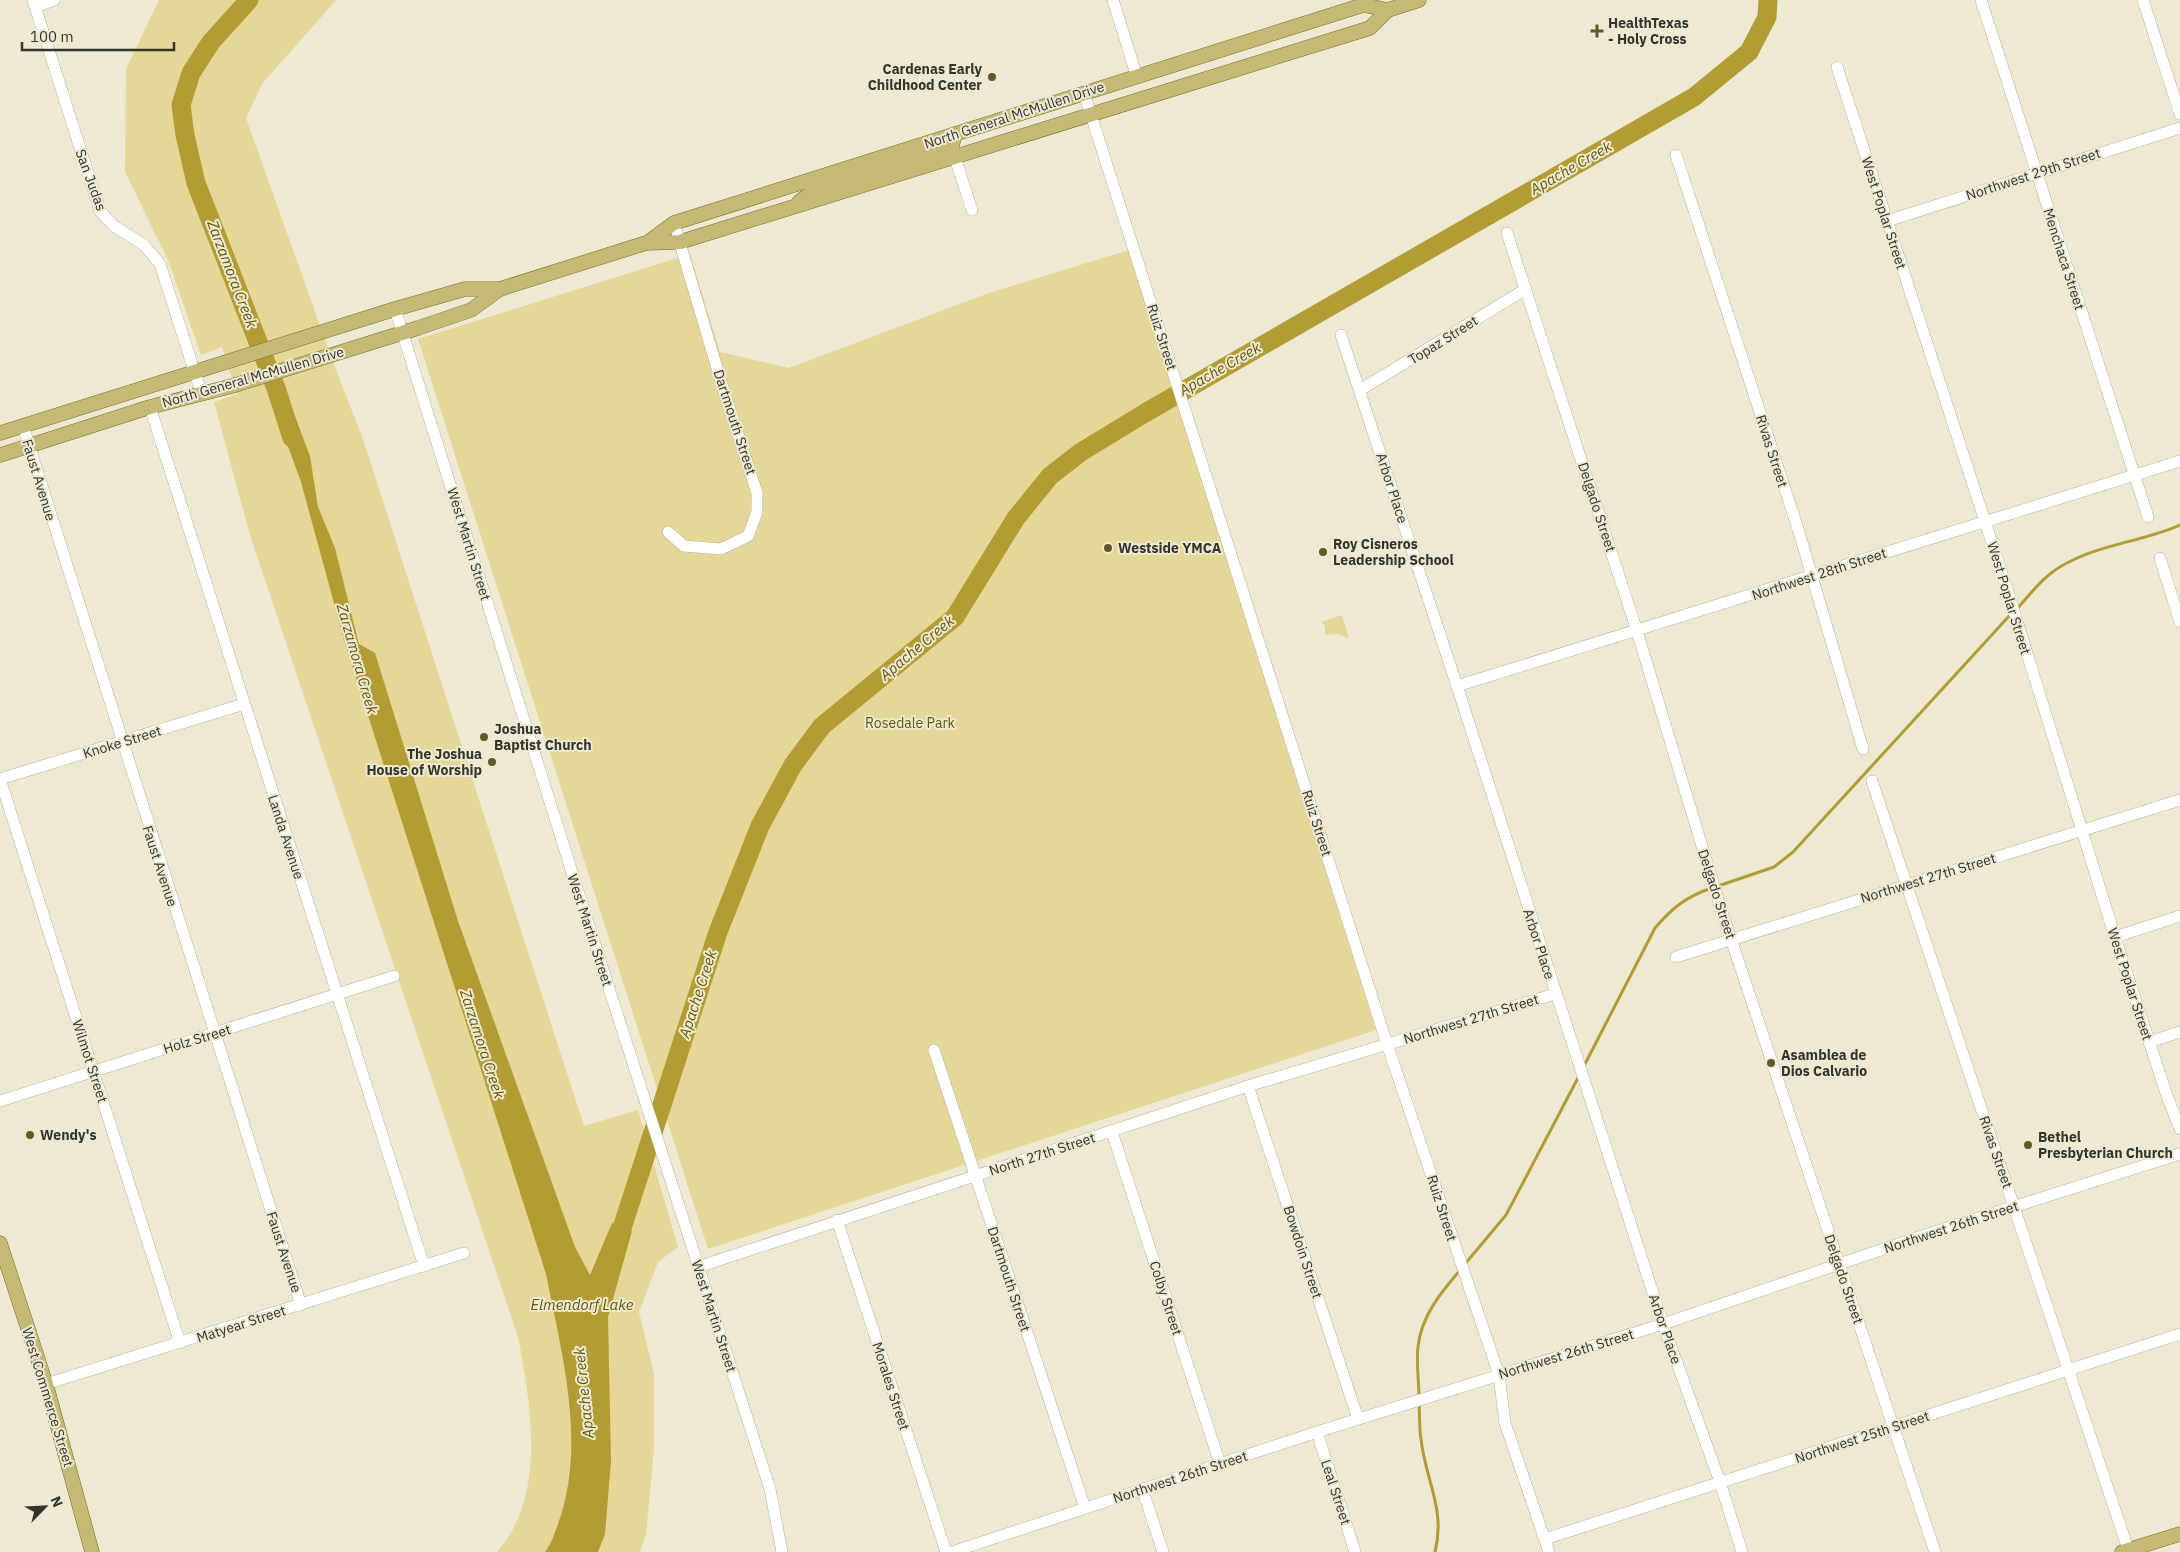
<svg xmlns="http://www.w3.org/2000/svg" width="2180" height="1552" viewBox="0 0 2180 1552" font-family="'IBM Plex Sans',sans-serif">
<style>
.green{fill:#e4d797}
.water{fill:#b29c33}
.lines{fill:none;stroke-linecap:round;stroke-linejoin:round}
.stream{stroke:#b29c33;stroke-width:3}
.river{stroke:#b29c33;stroke-width:19}
.minor-casing{stroke:#b5b19c;stroke-width:12}
.major-casing{stroke:#7a6c20;stroke-width:15}
.minor{stroke:#fff;stroke-width:11}
.major{stroke:#c5b976;stroke-width:14}
.poi-dot{fill:#645926;stroke:#eee9d3;stroke-width:2}
.labels{text-anchor:middle;stroke-width:4;stroke-linejoin:round;paint-order:stroke}
.poi-label{font-size:14px;font-weight:bold;fill:#35332a;stroke:#eee9d3;text-anchor:start}
.street-label{font-size:14px;fill:#35332a;stroke:#eee9d3}
.park-label{font-size:14px;fill:#645602;stroke:#eee9d3}
.water-label{font-size:15px;font-style:italic;fill:#665704;stroke:#eee9d3}
</style>
<rect width="100%" height="100%" fill="#eee9d3"/>
<g class="green">
<path d="M159 0H336L262 84 246 118 334 365 363 439 584 1126 638 1110 678 1247 658 1262 639 1312 654 1374V1449L646 1535 640 1552H497C547 1496 531 1404 518 1337L250 535 214 402 237 394 222 347 201 355 168 260 125 172 126 69Z"/>
<path d="M1129 250 1376 1030 708 1249 418 339 690 254 720 352 789 368 989 293Z"/>
<path d="M1342 615 1349 638 1337 634 1325 635V626L1321 622Z"/>
</g>
<path class="water" d="M284 413 294 414 310 456 318 507 335 548 359 644 375 653 458 921 575 1247 590 1275 612 1223 632 1231 608 1317 611 1461 605 1534 598 1552H545C552 1543 554 1534 558 1524 587 1444 562 1355 546 1274L344 640 301 482 277 416Z"/>
<g class="lines">
<g class="stream">
<path d="M2016 610C2031 593 2046 573 2067 563 2102 544 2144 541 2180 525"/>
<path d="M1718 886 1774 867 1793 852 2011 614"/>
<path d="M1584 1066 1655 928C1672 908 1687 896 1712 888"/>
<path d="M1465 1264 1506 1215 1579 1076"/>
<path d="M1419 1398C1419 1381 1416 1363 1418 1347 1421 1316 1442 1291 1461 1269"/>
<path d="M1419 1404C1420 1415 1419 1427 1421 1439 1425 1479 1446 1509 1435 1552"/>
</g>
<g class="river">
<path d="M249 0 211 42 191 73 181 105 185 135 196 183 276 388 292 438"/>
<path d="M613 1250 622 1228 718 932 760 826 793 765 822 726 955 617 1016 518 1050 476 1081 452 1145 413 1694 97 1749 52 1767 17 1768 0"/>
</g>
<g class="minor-casing">
<g id="minor">
<path d="M33 0 100 211 114 226 144 245 160 264 201 392"/>
<path d="M1113 0 1137 77"/>
<path d="M1981 0 2148 517"/>
<path d="M2143 0 2180 114"/>
<path d="M35 7 54 0"/>
<path d="M1837 67 2008 592 2115 937 2167 1096 2180 1129"/>
<path d="M1084 93 1387 1044 1499 1375 1505 1423 1549 1552"/>
<path d="M1676 155 1798 529 1863 749"/>
<path d="M955 158 972 210"/>
<path d="M1887 221 2180 128"/>
<path d="M1507 233 1637 631 1720 906 1935 1552"/>
<path d="M395 309 587 920 770 1489 782 1552"/>
<path d="M1341 335 1457 686 1663 1324 1720 1482 1742 1552"/>
<path d="M1360 390 1526 289"/>
<path d="M150 407 424 1266"/>
<path d="M23 426 301 1305"/>
<path d="M668 532 684 546 721 549 748 536 757 512V493L722 385 674 223"/>
<path d="M2160 558 2180 622"/>
<path d="M1457 686 2180 461"/>
<path d="M0 779 180 1343"/>
<path d="M0 779 244 704"/>
<path d="M1872 781 2129 1552"/>
<path d="M2115 937 2180 916"/>
<path d="M1676 957 2180 800"/>
<path d="M2149 1042 2180 1032"/>
<path d="M934 1050 1085 1508"/>
<path d="M1248 1086 1358 1419"/>
<path d="M0 1101 394 976"/>
<path d="M1112 1132 1220 1464"/>
<path d="M837 1220 946 1552"/>
<path d="M698 1267 1248 1086 1555 994"/>
<path d="M46 1384 464 1253"/>
<path d="M1317 1432 1355 1552"/>
<path d="M1142 1488 1163 1552"/>
<path d="M1545 1539 2180 1334"/>
<path d="M952 1552 1317 1432 1663 1324 1925 1235 2180 1154"/>
</g>
</g>
<g class="major-casing">
<g id="major">
<path d="M799 202 816 189 952 146 955 134"/>
<path d="M647 243 674 223 1363 5 1388 10"/>
<path d="M0 433 395 309 465 289H500L646 243 680 242 1370 28 1388 10 1419 0"/>
<path d="M0 455 150 407 232 386 418 328 471 310 500 289"/>
<path d="M0 1243 46 1384 92 1552"/>
<path d="M2122 1552 2180 1534"/>
</g>
</g>
<use href="#minor" class="minor"/>
<use href="#major" class="major"/>
</g>
<g class="poi-dot">
<path d="M1594.5 23.5h5v5h5v5h-5v5h-5v-5h-5v-5h5z"/>
<circle cx="992" cy="77" r="5"/>
<circle cx="1108" cy="548" r="5"/>
<circle cx="1323" cy="552" r="5"/>
<circle cx="484" cy="737" r="5"/>
<circle cx="492" cy="762" r="5"/>
<circle cx="1771" cy="1063" r="5"/>
<circle cx="30" cy="1135" r="5"/>
<circle cx="2028" cy="1145" r="5"/>
</g>
<g class="labels">
<g class="poi-label">
<text x="1608" y="28">HealthTexas<tspan x="1608" dy="16">- Holy Cross</tspan></text>
<text x="982" y="74" text-anchor="end">Cardenas Early<tspan x="982" dy="16">Childhood Center</tspan></text>
<text x="1333" y="549">Roy Cisneros<tspan x="1333" dy="16">Leadership School</tspan></text>
<text x="1118" y="553">Westside YMCA</text>
<text x="494" y="734">Joshua<tspan x="494" dy="16">Baptist Church</tspan></text>
<text x="482" y="759" text-anchor="end">The Joshua<tspan x="482" dy="16">House of Worship</tspan></text>
<text x="1781" y="1060">Asamblea de<tspan x="1781" dy="16">Dios Calvario</tspan></text>
<text x="40" y="1140">Wendy's</text>
<text x="2038" y="1142">Bethel<tspan x="2038" dy="16">Presbyterian Church</tspan></text>
</g>
<g class="street-label">
<text transform="translate(1014 115) rotate(-18)" y="5">North General McMullen Drive</text>
<text transform="translate(2033 174) rotate(-18)" y="5">Northwest 29th Street</text>
<text transform="translate(91 180) rotate(70)" y="5">San Judas</text>
<text transform="translate(1884 213) rotate(72)" y="5">West Poplar Street</text>
<text transform="translate(2064 259) rotate(72)" y="5">Menchaca Street</text>
<text transform="translate(1162 337) rotate(72)" y="5">Ruiz Street</text>
<text transform="translate(1443 340) rotate(-32)" y="5">Topaz Street</text>
<text transform="translate(253 377) rotate(-16)" y="5">North General McMullen Drive</text>
<text transform="translate(735 422) rotate(72)" y="5">Dartmouth Street</text>
<text transform="translate(1772 451) rotate(72)" y="5">Rivas Street</text>
<text transform="translate(39 480) rotate(73)" y="5">Faust Avenue</text>
<text transform="translate(1392 488) rotate(72)" y="5">Arbor Place</text>
<text transform="translate(1597 507) rotate(72)" y="5">Delgado Street</text>
<text transform="translate(469 544) rotate(73)" y="5">West Martin Street</text>
<text transform="translate(1819 574) rotate(-18)" y="5">Northwest 28th Street</text>
<text transform="translate(2009 598) rotate(73)" y="5">West Poplar Street</text>
<text transform="translate(122 742) rotate(-17)" y="5">Knoke Street</text>
<text transform="translate(1317 823) rotate(72)" y="5">Ruiz Street</text>
<text transform="translate(286 837) rotate(72)" y="5">Landa Avenue</text>
<text transform="translate(160 866) rotate(72)" y="5">Faust Avenue</text>
<text transform="translate(1928 878) rotate(-17)" y="5">Northwest 27th Street</text>
<text transform="translate(1717 894) rotate(72)" y="5">Delgado Street</text>
<text transform="translate(590 930) rotate(72)" y="5">West Martin Street</text>
<text transform="translate(1539 944) rotate(72)" y="5">Arbor Place</text>
<text transform="translate(2130 984) rotate(72)" y="5">West Poplar Street</text>
<text transform="translate(1471 1019) rotate(-17)" y="5">Northwest 27th Street</text>
<text transform="translate(197 1039) rotate(-17)" y="5">Holz Street</text>
<text transform="translate(90 1061) rotate(72)" y="5">Wilmot Street</text>
<text transform="translate(1996 1152) rotate(71)" y="5">Rivas Street</text>
<text transform="translate(1042 1154) rotate(-18)" y="5">North 27th Street</text>
<text transform="translate(1442 1208) rotate(72)" y="5">Ruiz Street</text>
<text transform="translate(1951 1227) rotate(-18)" y="5">Northwest 26th Street</text>
<text transform="translate(284 1252) rotate(72)" y="5">Faust Avenue</text>
<text transform="translate(1303 1252) rotate(72)" y="5">Bowdoin Street</text>
<text transform="translate(1009 1279) rotate(72)" y="5">Dartmouth Street</text>
<text transform="translate(1844 1279) rotate(71)" y="5">Delgado Street</text>
<text transform="translate(1166 1298) rotate(72)" y="5">Colby Street</text>
<text transform="translate(714 1316) rotate(72)" y="5">West Martin Street</text>
<text transform="translate(241 1324) rotate(-18)" y="5">Matyear Street</text>
<text transform="translate(1665 1329) rotate(71)" y="5">Arbor Place</text>
<text transform="translate(1566 1354) rotate(-17)" y="5">Northwest 26th Street</text>
<text transform="translate(891 1386) rotate(72)" y="5">Morales Street</text>
<text transform="translate(48 1397) rotate(73)" y="5">West Commerce Street</text>
<text transform="translate(1862 1437) rotate(-18)" y="5">Northwest 25th Street</text>
<text transform="translate(1180 1477) rotate(-18)" y="5">Northwest 26th Street</text>
<text transform="translate(1336 1492) rotate(72)" y="5">Leal Street</text>
</g>
<g class="park-label">
<text x="910" y="728">Rosedale Park</text>
</g>
<g class="water-label">
<text transform="translate(1571 168) rotate(-30)" y="5">Apache Creek</text>
<text transform="translate(232 274) rotate(69)" y="5">Zarzamora Creek</text>
<text transform="translate(1220 369) rotate(-30)" y="5">Apache Creek</text>
<text transform="translate(917 648) rotate(-40)" y="5">Apache Creek</text>
<text transform="translate(357 659) rotate(74)" y="5">Zarzamora Creek</text>
<text transform="translate(698 994) rotate(-72)" y="5">Apache Creek</text>
<text transform="translate(482 1044) rotate(72)" y="5">Zarzamora Creek</text>
<text x="582" y="1310">Elmendorf Lake</text>
<text transform="translate(584 1393) rotate(-96)" y="5">Apache Creek</text>
</g>
</g>
<g transform="translate(45 1507) rotate(66)" stroke="#eee9d3" stroke-width="4" paint-order="stroke">
<path d="M0-4L9 19L0 12L-9 19Z" fill="#35332a"/>
<text y="-8" font-size="14" font-weight="bold" text-anchor="middle" fill="#35332a">N</text>
</g>
<path d="M22 42v8h152v-8" fill="none" stroke="#35332a" stroke-width="2.5"/>
<text x="30" y="42" font-size="15" fill="#35332a" stroke="#eee9d3" stroke-width="4" paint-order="stroke">100 m</text>
</svg>
